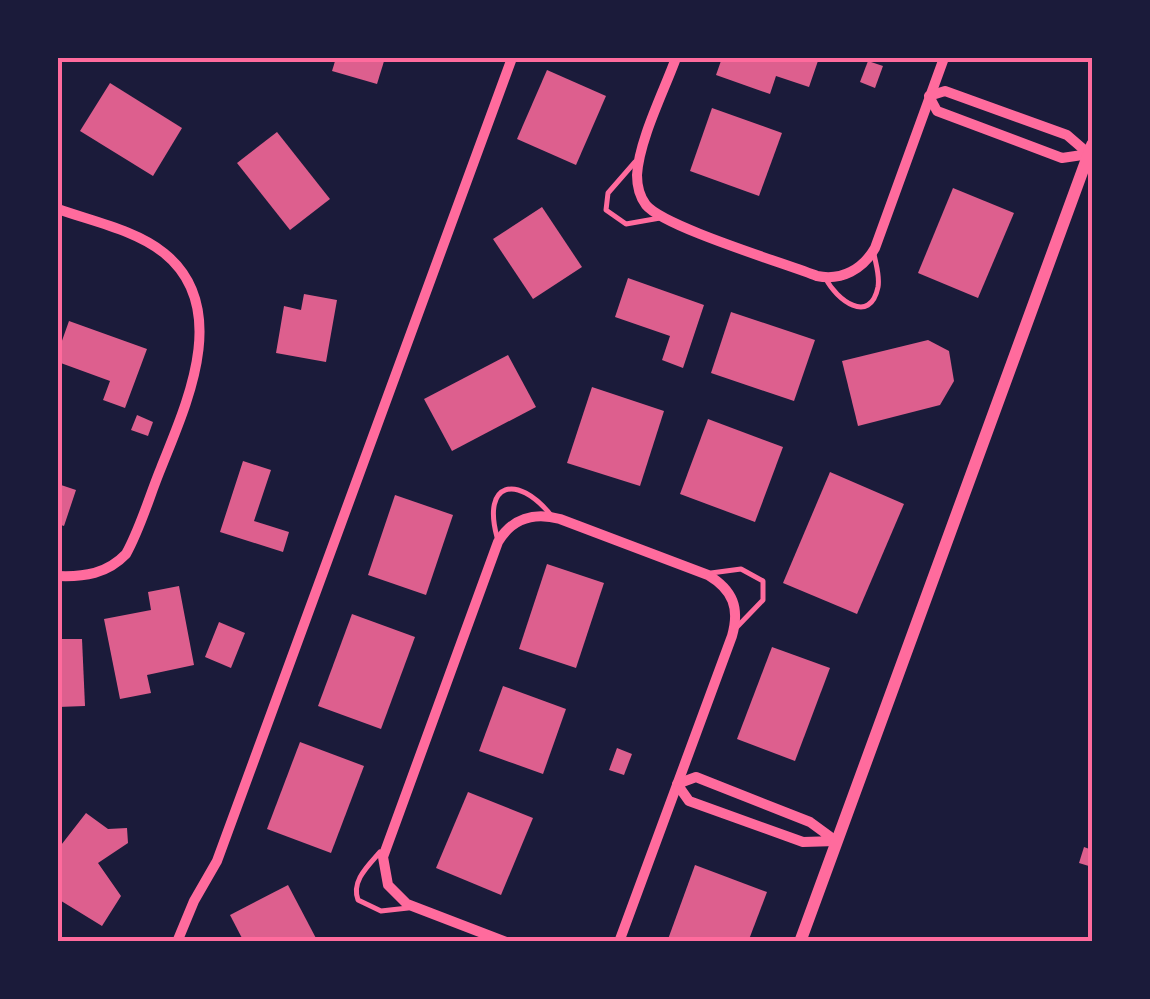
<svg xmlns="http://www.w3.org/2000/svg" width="1150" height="999" viewBox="0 0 1150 999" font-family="'Alegreya Sans',sans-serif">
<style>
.building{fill:#dd5f8e}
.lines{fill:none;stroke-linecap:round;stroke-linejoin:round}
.service{stroke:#ff6b9d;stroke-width:5}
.minor{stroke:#ff6b9d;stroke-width:10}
.tertiary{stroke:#ff6b9d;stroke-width:12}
.neatline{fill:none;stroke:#ff6b9d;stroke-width:4}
</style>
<rect width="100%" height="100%" fill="#1b1b3a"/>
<g class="building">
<path d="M336 58H385L377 84 332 71Z"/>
<path d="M722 58H819L809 87 776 76 770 94 716 75Z"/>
<path d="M868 61 883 66 875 88 860 82Z"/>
<path d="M547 70 606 96 576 165 517 139Z"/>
<path d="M110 83 182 128 153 176 80 131Z"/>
<path d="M712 108 782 133 759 196 690 171Z"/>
<path d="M277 132 330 199 290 230 237 163Z"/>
<path d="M953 188 1014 213 978 298 918 273Z"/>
<path d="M542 207 582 267 533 299 493 239Z"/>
<path d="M628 278 704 305 683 368 662 360 670 336 615 317Z"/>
<path d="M304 294 337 300 326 362 276 353 284 306 301 310Z"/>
<path d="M731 312 815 340 794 401 711 373Z"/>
<path d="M69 321 147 349 125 408 103 400 110 381 58 362V352Z"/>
<path d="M928 340 949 351 954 381 940 405 858 426 842 361Z"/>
<path d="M508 355 536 407 452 451 424 399Z"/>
<path d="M592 387 664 411 640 486 567 463Z"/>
<path d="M137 415 153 422 148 436 131 430Z"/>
<path d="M708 419 783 447 755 522 680 494Z"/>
<path d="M243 461 271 470 254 521 289 532 283 552 220 532Z"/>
<path d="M830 472 904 504 857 614 783 583Z"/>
<path d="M58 484 76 490 64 526 58 524Z"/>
<path d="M395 495 453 515 426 595 368 575Z"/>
<path d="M547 564 604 583 576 668 519 649Z"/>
<path d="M179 586 194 665 147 675 151 693 120 699 104 619 151 610 148 592Z"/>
<path d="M352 614 415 637 381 729 318 706Z"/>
<path d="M219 622 245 633 231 668 205 657Z"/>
<path d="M58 639H82L85 706 58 707Z"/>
<path d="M772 647 830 668 795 761 737 739Z"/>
<path d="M503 686 566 709 543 774 479 751Z"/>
<path d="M300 742 364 766 331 853 267 829Z"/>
<path d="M617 748 632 754 624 775 609 770Z"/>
<path d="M468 792 533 818 501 895 436 868Z"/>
<path d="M86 813 108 829 127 828 128 843 98 863 121 896 102 926 58 899V849Z"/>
<path d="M1084 847 1092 850V867L1079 863Z"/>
<path d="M695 865 767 892 748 942H667Z"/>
<path d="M288 885 318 942H244L230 915Z"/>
</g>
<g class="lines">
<g class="service">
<path d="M635 162 608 193 606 210 626 224 660 218"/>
<path d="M826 279C836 299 870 326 878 287 880 276 876 265 874 254"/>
<path d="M497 537C482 482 517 474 550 514"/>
<path d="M711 573 741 569 763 581V600L736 628"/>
<path d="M380 852C368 866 351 881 358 900L381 911 408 908"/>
</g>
<g class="minor">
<path d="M676 58C664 91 639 140 637 175 637 185 640 197 646 205 664 227 784 263 817 276 842 281 863 269 875 248L944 58"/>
<path d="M945 91 1067 135 1089 154 1062 158 937 111 929 96Z"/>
<path d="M58 209C91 221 136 230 164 253 232 308 186 405 161 468 149 497 141 527 126 554 107 574 84 577 58 576"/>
<path d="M696 777 810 822 836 841 803 842 689 801 677 784Z"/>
<path d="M177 942 194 901 217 861 512 58"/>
<path d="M506 942 407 904 388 885 383 857 498 542C512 518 534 512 560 519L708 575C733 590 740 608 732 636L619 942"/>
</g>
<path class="tertiary" d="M800 942 1092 145"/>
</g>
<rect width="1150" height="999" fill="none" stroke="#1b1b3a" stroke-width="120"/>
<rect x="60" y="60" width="1030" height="879" class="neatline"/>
</svg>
